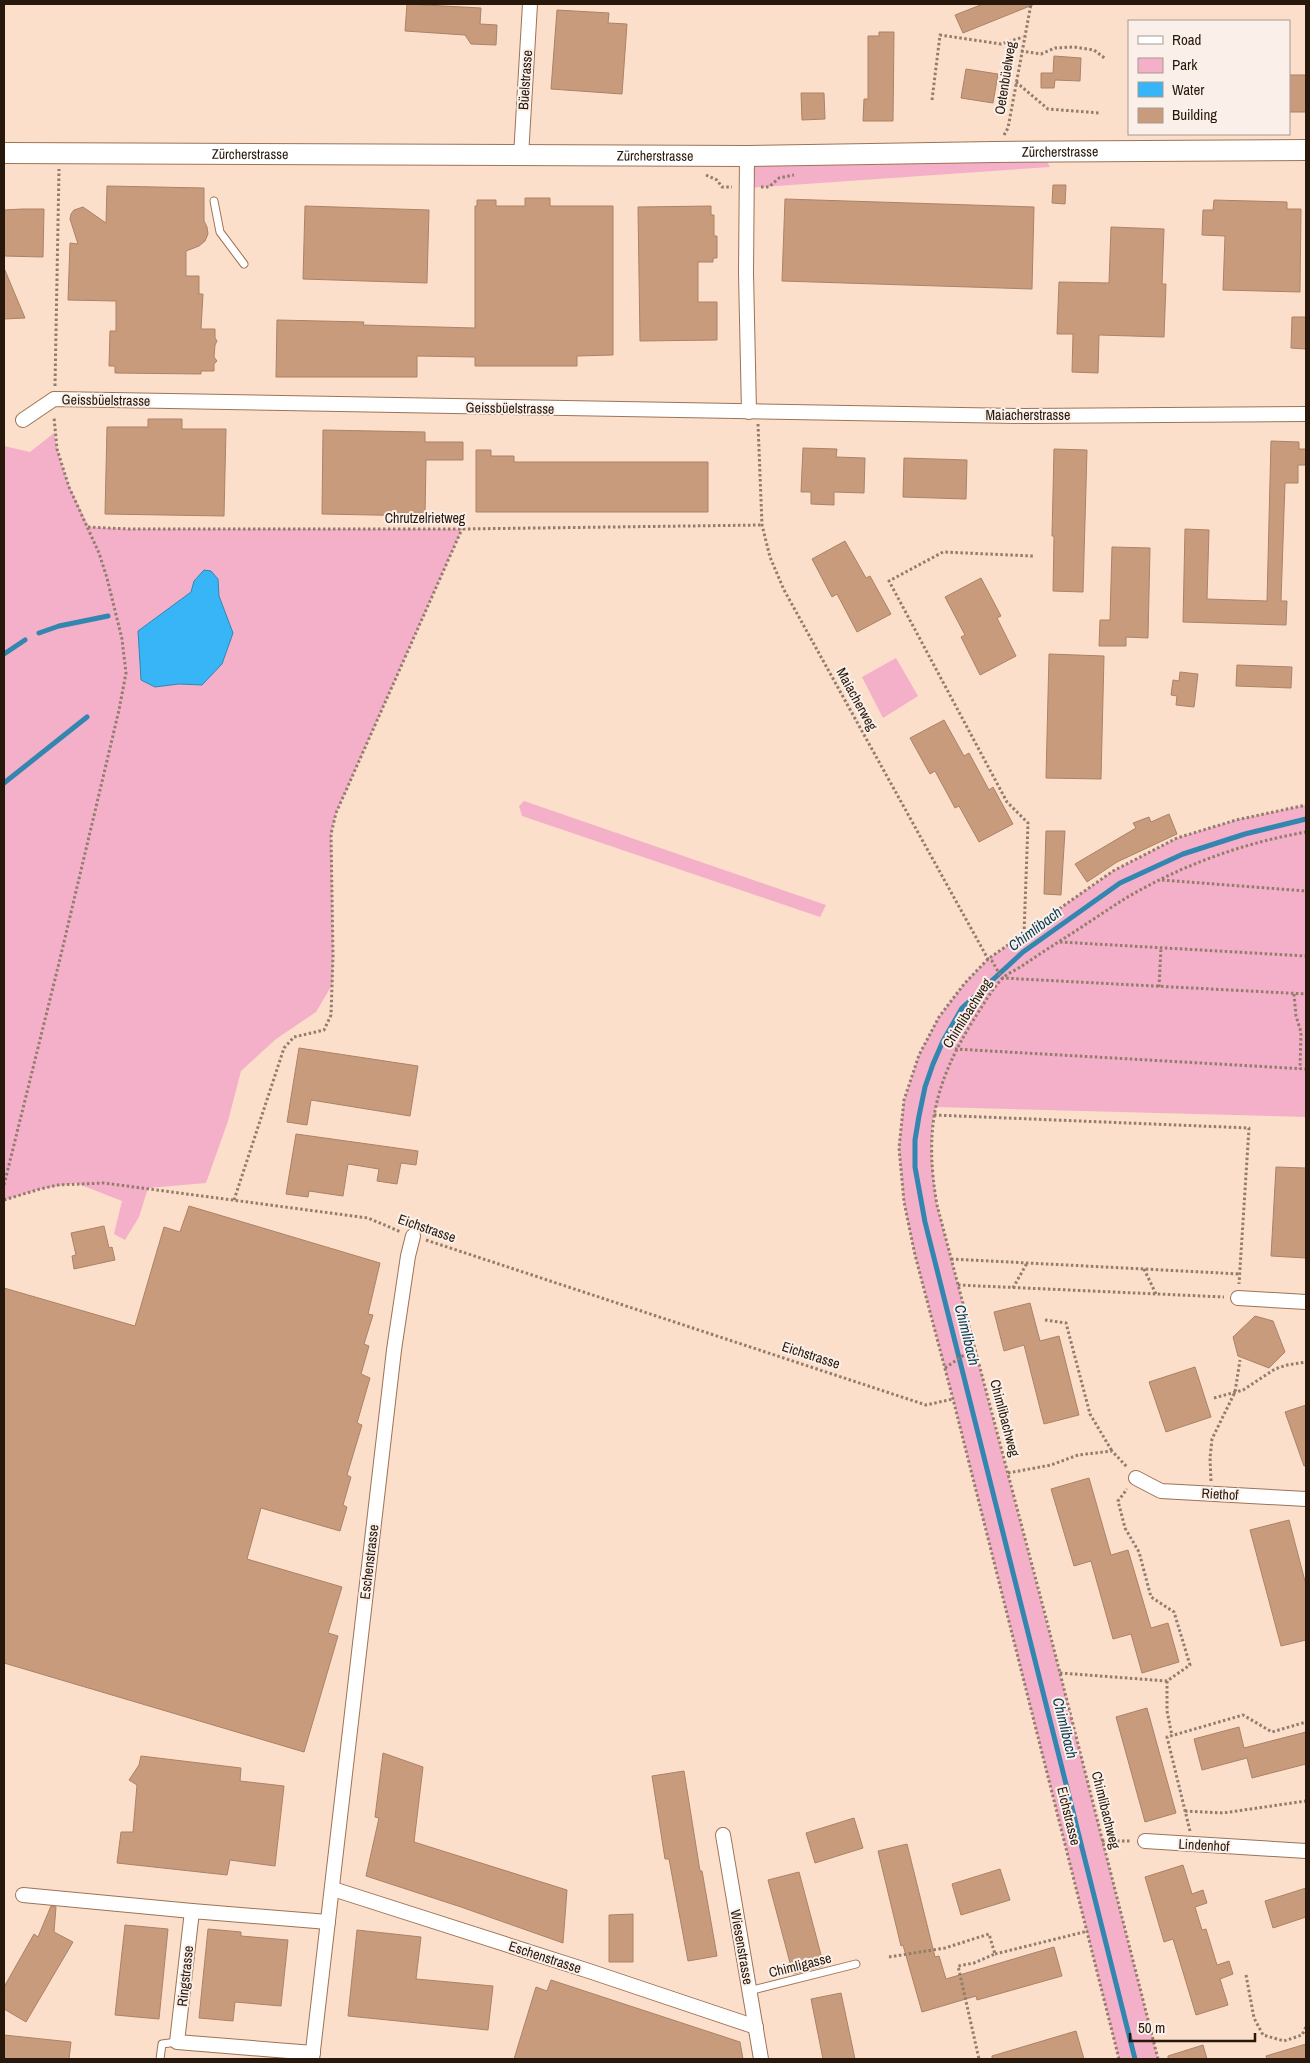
<svg xmlns="http://www.w3.org/2000/svg" width="1310" height="2063" viewBox="0 0 1310 2063" font-family="'Archivo Narrow',sans-serif">
<style>
.green{fill:#f4b0c8;fill-rule:evenodd}
.water{fill:#37b5f6;stroke:#3286b0}
.lines{fill:none;stroke-linecap:round;stroke-linejoin:round}
.stream{stroke:#3286b0;stroke-width:5}
.building{fill:#c89b7c;stroke:#ad8264}
.lane-casing{stroke:#9d7355;stroke-width:9}
.street-casing{stroke:#9d7355;stroke-width:16}
.secondary-casing{stroke:#9d7355;stroke-width:22}
.path{stroke:#927c6c;stroke-width:3;stroke-dasharray:2.5 2.5;stroke-linecap:butt}
.lane{stroke:#fff;stroke-width:7}
.street{stroke:#fff;stroke-width:14}
.secondary{stroke:#fff;stroke-width:20}
.labels{text-anchor:middle;stroke-width:4;stroke-linejoin:round;paint-order:stroke}
.street-label{font-size:14px;fill:#28180c;stroke:#faf0e9}
.water-label{font-size:15px;font-style:italic;fill:#063c56;stroke:#faf0e9}
</style>
<rect width="100%" height="100%" fill="#fbdfcb"/>
<g class="green">
<path d="M1041 151 1050 167 747 188V156Z"/>
<path d="M54 433C59 467 74 497 89 527L128 529H462L336 813 331 834 333 956 332 985 316 1012 276 1039 241 1071 228 1121 206 1183 148 1188 139 1217 125 1240 114 1234 122 1201 76 1183 40 1189 4 1200V446L30 452ZM218 579 219 596 233 633 202 685 179 684 156 687 138 631 191 592 194 581Z"/>
<path d="M896 658 918 696 883 718 862 677Z"/>
<path d="M524 801 826 905 820 917 522 816 519 806Z"/>
<path d="M1306 805V1117L936 1107C927 1139 933 1173 937 1205L1060 1673 1158 2059H1119L953 1399 915 1255 904 1202 899 1148 904 1100 919 1055 939 1017 964 984 988 959 1113 871 1177 838 1236 820Z"/>
</g>
<path class="water" d="M204 570 211 571 218 579 219 596 233 633 222 664 202 685 179 684 155 687 141 680 138 631 191 592 194 581Z"/>
<g class="lines">
<g class="stream">
<path d="M39 633 59 626 108 616"/>
<path d="M4 654 25 640"/>
<path d="M4 783 87 717"/>
<path d="M1135 2059 925 1222 915 1167V1140L919 1116 925 1087 933 1064 943 1041 962 1008 1023 952 1120 883 1183 854 1245 834 1306 819"/>
</g>
</g>
<g class="building">
<path d="M407 4 481 8 480 24 497 25 496 45 471 44 465 35 405 31Z"/>
<path d="M983 4H1035L963 33 955 15Z"/>
<path d="M557 10 609 13 608 23 627 24 622 94 551 89Z"/>
<path d="M879 32H894L893 121H863L864 99H868V36H879Z"/>
<path d="M1054 56 1081 58 1080 81 1055 80 1054 88H1041V73H1053Z"/>
<path d="M966 69 998 74 993 103 961 98Z"/>
<rect x="1289" y="75" width="17" height="37"/>
<path d="M801 93H824L825 119 802 120Z"/>
<path d="M1053 185H1066L1065 204 1052 203Z"/>
<path d="M107 186 204 188V221L207 227 208 234 205 241 199 246 186 251V276H199V294H203L201 329H215V338L217 341 215 345 214 357 217 361 214 364V371H201V374L115 373V366H109L110 331H116V301L68 300 70 243 78 244 70 219 71 214 74 210 83 207 106 223Z"/>
<path d="M525 198H550V206H613V355L577 356V366H475V357L417 356V377H276L277 320 364 322 363 325 475 328V206H477V200H496V206H525Z"/>
<path d="M785 199 1034 207 1032 289 782 281Z"/>
<path d="M1214 200 1287 202V209H1301L1300 292 1223 290 1225 236 1202 235 1203 210H1213Z"/>
<path d="M305 206 429 210 427 283 303 279Z"/>
<path d="M711 206V215H714V236H717V258H713V262H698V302H717V340L640 341 638 207Z"/>
<path d="M22 209H44L43 257 4 256V210Z"/>
<path d="M1111 227 1164 229 1162 284H1166L1164 337 1099 335 1098 373 1072 372 1073 334H1057L1059 282 1109 283Z"/>
<path d="M4 268 25 318 4 319Z"/>
<path d="M1292 317H1306V349L1291 348Z"/>
<path d="M148 419H182V429H226L224 516 105 514 107 427H148Z"/>
<path d="M323 430 425 432V442H463V460H426L425 516 322 514Z"/>
<path d="M1271 441 1299 442V449H1306V465H1298V483H1285L1281 601H1287L1286 625 1183 622 1185 529 1209 530 1207 599 1267 601Z"/>
<path d="M803 448 837 449 836 457 865 458 864 493 834 492V505L811 504V492H801Z"/>
<path d="M1054 449 1087 450 1083 592 1053 591 1054 536H1052Z"/>
<path d="M476 450H491V456H514V462H708V512H476Z"/>
<path d="M904 458 967 460 966 499 903 497Z"/>
<path d="M845 541 866 578 870 576 891 614 857 632 837 594 832 597 812 559Z"/>
<path d="M1112 547 1150 548 1148 638 1126 637V646H1099L1100 620H1110Z"/>
<path d="M981 578 1001 616 997 618 1016 656 980 675 961 637 965 635 945 597Z"/>
<path d="M1049 654 1104 656 1101 779 1046 778Z"/>
<path d="M1237 665 1292 667 1291 688 1236 686Z"/>
<path d="M1180 672 1198 674 1194 707 1176 705 1177 696 1171 695 1173 680 1179 681Z"/>
<path d="M944 720 964 756 969 753 989 790 993 787 1013 824 979 842 959 806 955 808 935 771 930 774 910 738Z"/>
<path d="M1169 814 1177 834 1117 862 1087 882 1075 864 1136 828 1133 823 1149 817 1151 822Z"/>
<path d="M1046 831H1065L1061 895 1044 894Z"/>
<path d="M299 1048 418 1066 410 1116 311 1100 307 1125 287 1122Z"/>
<path d="M296 1134 418 1151 416 1165 401 1163 397 1184 377 1181 379 1169 348 1164 343 1196 309 1191 308 1197 286 1194Z"/>
<path d="M1276 1167 1306 1168V1258L1271 1256Z"/>
<path d="M189 1206 380 1263 368 1314 373 1315 364 1344 369 1346 361 1374 370 1378 357 1423 362 1425 347 1475 351 1477 343 1505 347 1507 340 1531 261 1508 247 1559 342 1587 328 1633 338 1636 304 1752 4 1663V1288L135 1326 164 1227 180 1232Z"/>
<path d="M104 1226 109 1248 112 1247 115 1260 74 1269 72 1256 76 1255 71 1233Z"/>
<path d="M1030 1303 1040 1341 1059 1336 1079 1415 1044 1424 1024 1345 1004 1351 994 1312Z"/>
<path d="M1255 1316 1273 1321 1285 1352 1269 1368 1238 1356 1233 1337Z"/>
<path d="M1195 1367 1211 1417 1166 1432 1149 1382Z"/>
<path d="M1306 1405V1465L1304 1466 1285 1412Z"/>
<path d="M1089 1478 1111 1555 1128 1550 1151 1628 1168 1623 1179 1662 1142 1673 1131 1634 1113 1639 1091 1561 1074 1566 1051 1489Z"/>
<path d="M1289 1520 1306 1585V1640L1281 1646 1250 1530Z"/>
<path d="M1147 1708 1176 1813 1145 1822 1116 1717Z"/>
<path d="M1239 1727 1244 1748 1306 1732V1764L1252 1778 1247 1758 1202 1770 1194 1739Z"/>
<path d="M383 1753 423 1767 414 1842 567 1890 563 1943 461 1907 366 1876 379 1818 375 1817Z"/>
<path d="M141 1756 241 1768 240 1781 284 1786 275 1866 230 1860 227 1875 117 1863 121 1832H133L137 1785 129 1780 139 1765Z"/>
<path d="M684 1771 700 1871H702L717 1956 688 1961 669 1859H665L652 1776Z"/>
<path d="M854 1818 863 1848 815 1863 806 1833Z"/>
<path d="M907 1844 935 1957 939 1956 946 1979 1054 1947 1062 1976 977 2000 976 1996 922 2012 903 1945 901 1946 878 1851Z"/>
<path d="M1183 1865 1192 1894 1203 1890 1207 1903 1195 1907 1202 1930 1206 1929 1217 1965 1229 1961 1233 1974 1220 1979 1228 2005 1196 2015 1173 1939 1164 1942 1145 1877Z"/>
<path d="M1000 1869 1010 1900 961 1915 952 1884Z"/>
<path d="M799 1872 824 1966 793 1974 768 1880Z"/>
<path d="M1306 1888V1917L1273 1928 1265 1901Z"/>
<path d="M51 1906 56 1907 54 1932 73 1942 26 2022 4 2009V1987L34 1934 38 1937Z"/>
<path d="M633 1914V1962H609V1915Z"/>
<path d="M125 1925 168 1929 159 2019 115 2015Z"/>
<path d="M208 1929 241 1932V1936L288 1940 281 2006 235 2002 233 2021 199 2018Z"/>
<path d="M357 1930 421 1937 416 1979 493 1986 488 2030 348 2016Z"/>
<path d="M551 1980 740 2042 743 2059H514L536 1987 547 1991Z"/>
<path d="M841 1993 855 2059H823L811 1999Z"/>
<path d="M1076 2031 1084 2059H992V2056Z"/>
<path d="M4 2035 71 2042 69 2059H4Z"/>
<path d="M1306 2044V2059H1267L1266 2056Z"/>
<path d="M1203 2045 1207 2059H1168V2056Z"/>
</g>
<g class="lines">
<g class="lane-casing">
<g id="lane">
<path d="M214 201 220 232 244 264"/>
<path d="M749 1991 856 1964"/>
<path d="M160 2059 162 2044 177 2042"/>
</g>
</g>
<g class="street-casing">
<g id="street">
<path d="M521 156 530 4"/>
<path d="M747 156 746 273 749 412"/>
<path d="M23 420 54 399 1024 416 1306 414"/>
<path d="M1238 1298 1306 1302"/>
<path d="M1136 1478 1161 1491 1306 1499"/>
<path d="M723 1835 761 2059"/>
<path d="M1145 1841 1306 1851"/>
<path d="M333 1889 592 1972 756 2027"/>
<path d="M23 1895 192 1911"/>
<path d="M313 2053 177 2042 192 1911 328 1922"/>
<path d="M312 2059 394 1350 408 1256 413 1236"/>
</g>
</g>
<g class="secondary-casing">
<g id="secondary">
<path id="s1" d="M4 153 747 156 994 152 1306 150"/>
</g>
</g>
<g class="path">
<path d="M1021 51 1041 54 1055 48 1074 47 1094 50 1106 59"/>
<path d="M1016 82 1048 109 1100 113"/>
<path d="M932 100 940 35 1001 44 1023 37"/>
<path d="M1004 135 1008 128 1031 4"/>
<path d="M706 175 717 180 722 187H732"/>
<path d="M761 187H769L779 178 794 175"/>
<path d="M55 386 59 169"/>
<path d="M758 424 762 525 770 557 784 590 988 959 992 961 1002 978 1306 994"/>
<path d="M88 527 128 529H462L762 525"/>
<path d="M1162 880 1306 891"/>
<path d="M1024 934 1028 823 1007 802 889 581 943 552 1033 556"/>
<path d="M1060 942 1306 956"/>
<path d="M1159 987 1161 948"/>
<path d="M1294 994 1296 1016 1301 1032 1300 1069"/>
<path d="M955 1049 1306 1069"/>
<path d="M934 1115 1249 1128 1239 1284"/>
<path d="M4 1185 59 963 119 710 126 673 122 639 107 578 99 553 69 487 57 449 54 417"/>
<path d="M4 1200 40 1189 58 1185 104 1183 368 1218 401 1232"/>
<path d="M234 1200 284 1048 294 1037 324 1030 331 1015 333 956 331 834 336 813 462 529"/>
<path d="M426 1240 926 1405 953 1399"/>
<path d="M951 1259 1240 1274"/>
<path d="M1144 1269 1156 1294"/>
<path d="M958 1285 1224 1297"/>
<path d="M1013 1288 1027 1263"/>
<path d="M1045 1320 1066 1323 1090 1414 1112 1451"/>
<path d="M945 1368 974 1348"/>
<path d="M1214 1398 1243 1390 1275 1369 1287 1365 1306 1362"/>
<path d="M1008 1473 1051 1465 1078 1455 1112 1451 1127 1467"/>
<path d="M1211 1481 1210 1458 1212 1439 1235 1392 1240 1360"/>
<path d="M1060 1673 1167 1681 1190 1665 1174 1612 1151 1597 1139 1552 1125 1528 1118 1501 1127 1489"/>
<path d="M1167 1681V1711L1172 1736"/>
<path d="M1185 1811 1223 1813 1306 1801"/>
<path d="M1190 1831 1167 1737 1243 1715 1272 1732 1306 1722"/>
<path d="M1102 1841H1131"/>
<path d="M995 1954 1088 1931"/>
<path d="M889 1957 945 1948 989 1934 995 1954 974 1963 958 1966 979 2059"/>
<path d="M1246 1975 1254 2018 1263 2035 1284 2041 1302 2035 1306 2027"/>
<path d="M1119 2059 953 1399 915 1255 904 1202 899 1148 904 1100 919 1055 939 1017 964 984 988 959 1113 871 1177 838 1236 820 1306 805"/>
<path d="M1158 2059 1046 1618 937 1205C924 1129 934 1084 974 1019 982 1007 993 987 1003 978 1008 973 1016 970 1022 966 1035 957 1049 948 1063 939 1084 926 1105 911 1126 898 1182 865 1243 843 1306 832"/>
</g>
<use href="#lane" class="lane"/>
<use href="#street" class="street"/>
<use href="#secondary" class="secondary"/>
</g>
<g class="labels">
<g class="street-label">
<text transform="translate(1005 78) rotate(-81)" y="5">Oetenbüelweg</text>
<text transform="translate(525 80) rotate(-86)" y="5">Büelstrasse</text>
<text dy="5" stroke="none"><textPath href="#s1" startOffset="1056">Zürcherstrasse</textPath></text>
<text dy="5" stroke="none"><textPath href="#s1" startOffset="246">Zürcherstrasse</textPath></text>
<text dy="5" stroke="none"><textPath href="#s1" startOffset="651">Zürcherstrasse</textPath></text>
<text transform="translate(106 400) rotate(1)" y="5">Geissbüelstrasse</text>
<text transform="translate(510 408) rotate(1)" y="5">Geissbüelstrasse</text>
<text x="1028" y="420">Maiacherstrasse</text>
<text x="425" y="523">Chrutzelrietweg</text>
<text transform="translate(857 699) rotate(61)" y="5">Maiacherweg</text>
<text transform="translate(967 1013) rotate(-58)" y="5">Chimlibachweg</text>
<text transform="translate(427 1228) rotate(19)" y="5">Eichstrasse</text>
<text transform="translate(811 1355) rotate(18)" y="5">Eichstrasse</text>
<text transform="translate(1005 1418) rotate(75)" y="5">Chimlibachweg</text>
<text transform="translate(1220 1494) rotate(3)" y="5">Riethof</text>
<text transform="translate(369 1562) rotate(-83)" y="5">Eschenstrasse</text>
<text transform="translate(1106 1810) rotate(76)" y="5">Chimlibachweg</text>
<text transform="translate(1069 1816) rotate(76)" y="5">Eichstrasse</text>
<text transform="translate(1204 1845) rotate(3)" y="5">Lindenhof</text>
<text transform="translate(742 1947) rotate(80)" y="5">Wiesenstrasse</text>
<text transform="translate(545 1957) rotate(18)" y="5">Eschenstrasse</text>
<text transform="translate(800 1965) rotate(-14)" y="5">Chimligasse</text>
<text transform="translate(185 1976) rotate(-84)" y="5">Ringstrasse</text>
</g>
<g class="water-label">
<text transform="translate(1035 929) rotate(-37)" y="5">Chimlibach</text>
<text transform="translate(967 1335) rotate(76)" y="5">Chimlibach</text>
<text transform="translate(1065 1728) rotate(76)" y="5">Chimlibach</text>
</g>
</g>
<rect width="1310" height="2063" fill="none" stroke="#28180c" stroke-width="10"/>
<rect x="1128" y="20" width="162" height="115" fill="#faf0e9" stroke="#a69a91"/>
<rect x="1138" y="36" width="25" height="8" fill="#ffffff" stroke="#a69a91"/>
<text x="1172" y="45" font-size="15" fill="#28180c">Road</text>
<rect x="1138" y="58" width="25" height="15" fill="#f4b0c8" stroke="#a69a91"/>
<text x="1172" y="70" font-size="15" fill="#28180c">Park</text>
<rect x="1138" y="82" width="25" height="15" fill="#37b5f6" stroke="#a69a91"/>
<text x="1172" y="95" font-size="15" fill="#28180c">Water</text>
<rect x="1138" y="108" width="25" height="15" fill="#c89b7c" stroke="#a69a91"/>
<text x="1172" y="120" font-size="15" fill="#28180c">Building</text>
<path d="M1130 2033v8h125v-8" fill="none" stroke="#28180c" stroke-width="2.5"/>
<text x="1138" y="2033" font-size="15" fill="#28180c" stroke="#faf0e9" stroke-width="4" paint-order="stroke">50 m</text>
</svg>
